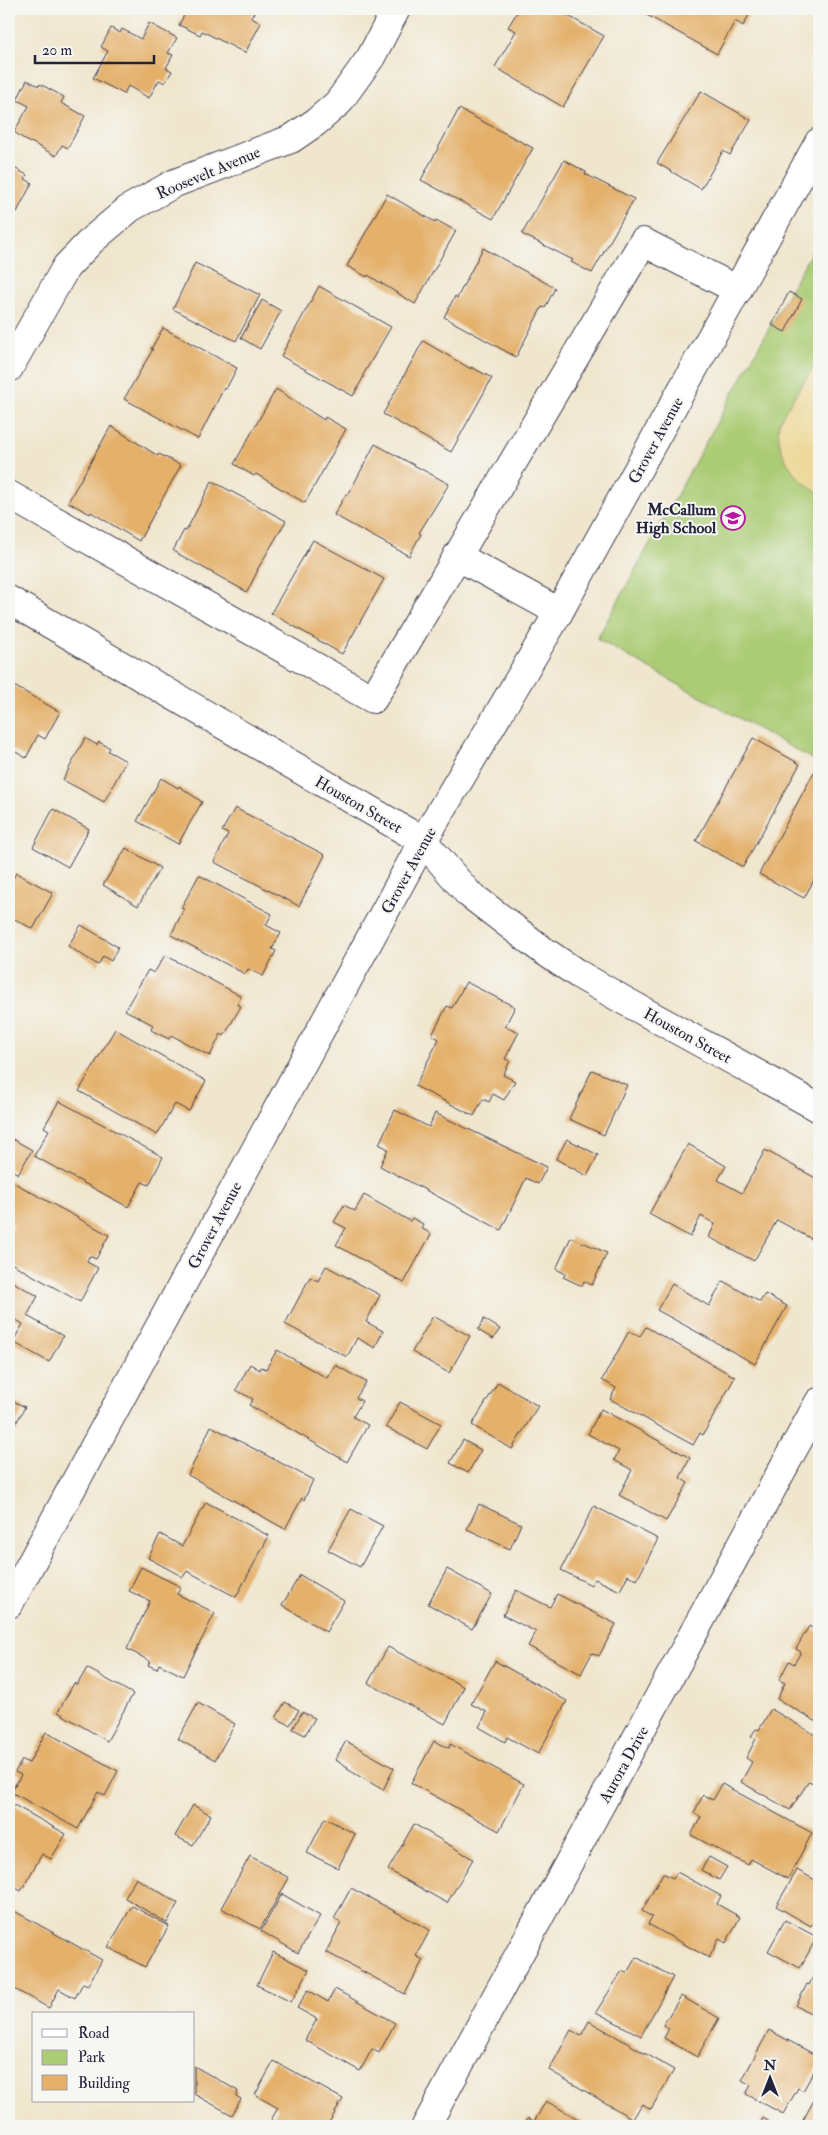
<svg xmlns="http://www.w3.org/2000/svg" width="828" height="2135" viewBox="0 0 828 2135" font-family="'IM FELL Double Pica',serif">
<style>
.green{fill:#abcc74;stroke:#667758}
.sand{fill:#eeda9e;stroke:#887e6c}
.building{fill:#e4b06a}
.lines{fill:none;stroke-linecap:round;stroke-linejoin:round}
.minor-casing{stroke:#413f51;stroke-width:30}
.minor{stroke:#fff;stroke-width:28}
.labels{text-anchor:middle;stroke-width:4;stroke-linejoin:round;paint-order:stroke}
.street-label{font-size:16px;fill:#22223b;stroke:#f6f6f2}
.poi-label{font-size:16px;font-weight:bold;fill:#22223b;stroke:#f6f6f2;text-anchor:end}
</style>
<rect width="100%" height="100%" fill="#f6f6f2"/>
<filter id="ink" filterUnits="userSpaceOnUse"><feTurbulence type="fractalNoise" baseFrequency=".02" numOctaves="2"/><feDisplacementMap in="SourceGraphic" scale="10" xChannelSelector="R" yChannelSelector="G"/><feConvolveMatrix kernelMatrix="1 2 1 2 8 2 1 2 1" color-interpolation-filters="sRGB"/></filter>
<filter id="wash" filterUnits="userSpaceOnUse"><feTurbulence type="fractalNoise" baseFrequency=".0096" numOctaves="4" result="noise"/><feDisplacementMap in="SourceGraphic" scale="20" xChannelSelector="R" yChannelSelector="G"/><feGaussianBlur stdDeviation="1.12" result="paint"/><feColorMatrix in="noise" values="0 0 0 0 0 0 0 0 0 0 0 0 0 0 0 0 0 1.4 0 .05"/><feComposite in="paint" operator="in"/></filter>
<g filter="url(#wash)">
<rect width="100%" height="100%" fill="#f0e6ce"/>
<path class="green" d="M819 238V763L597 639Z"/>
<path class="sand" d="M819 359V493C795 480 775 453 779 424 780 416 813 369 819 359Z"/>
<g id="blocks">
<g class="building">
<path d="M187 9H248L254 12 251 18 261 23 245 53 202 31 200 35 179 25Z"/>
<path d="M519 9H556L604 36 563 107 495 67 516 31 508 27Z"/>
<path d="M636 9H747L751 11 743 26 735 21 717 54Z"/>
<path d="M149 23 177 38 168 53 173 55 166 68 172 71 165 83 159 80 149 98 128 86 124 94 93 78 108 51 101 47 111 28 120 33 122 29 141 39Z"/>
<path d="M27 80 39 86 40 84 64 97 61 103 85 116 68 148 62 145 56 156 31 142 30 143 14 132 29 106 17 100Z"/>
<path d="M701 91 751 120 730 155 723 151 701 189 657 163Z"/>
<path d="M459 109 533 148 493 219 421 180Z"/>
<path d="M564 160 586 172 585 174 634 199 592 273 571 262 573 260 522 234Z"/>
<path d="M9 165 27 175 25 179 32 183 17 212 9 208Z"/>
<path d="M387 194 435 222 436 220 456 231 415 304 368 275 367 277 347 266Z"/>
<path d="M483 248 555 288 545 308 542 307 516 357 444 317 455 296 457 298Z"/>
<path d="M195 263 260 295 236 341 173 309Z"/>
<path d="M319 286 391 327 363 375 364 376 353 396 281 356Z"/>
<path d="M789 292 802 299 785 332 772 325Z"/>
<path d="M262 300 281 311 260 349 241 338Z"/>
<path d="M163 328 237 368 226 389 224 388 198 439 124 399 153 349H151Z"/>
<path d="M423 341 471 369V367L492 378 451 452 383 414Z"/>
<path d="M276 389 324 420 325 417 346 429 305 503 256 474 254 476 234 464Z"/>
<path d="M111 426 158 456 159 454 181 465 139 541 91 512 90 514 68 502Z"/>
<path d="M375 444 449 484 419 533 421 534 409 556 334 515 346 494 348 495Z"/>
<path d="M212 481 286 521 257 570H258L247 592 173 551 184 530 186 531Z"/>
<path d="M313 540 384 579 342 654 271 613Z"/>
<path d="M9 683 60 712 45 739 38 735 26 758 9 748Z"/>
<path d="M85 738 97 745 99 742 110 748 108 751 126 761 104 802 63 780Z"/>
<path d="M753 738 800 764 743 867 696 841Z"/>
<path d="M814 772 819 775V871L804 898 759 874Z"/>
<path d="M161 778 178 788 179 786 202 802 178 844 137 821Z"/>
<path d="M235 808 325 855 299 906 214 862 228 834 222 831Z"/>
<path d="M53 809 89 829 68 867 33 847Z"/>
<path d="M126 848 160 868 138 906 103 885Z"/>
<path d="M16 873 53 893 33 929 9 916V886Z"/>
<path d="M199 875 272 914 266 925 281 933 272 949 276 951 263 976 248 969 245 974 171 935 184 909 181 908Z"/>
<path d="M81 925 118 947 111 961 103 956 98 965 68 946Z"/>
<path d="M165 955 241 996 237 1005 241 1006 224 1036 221 1034 210 1056 171 1035 169 1039 151 1030 153 1025 125 1010 148 970 154 973Z"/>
<path d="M466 982 515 1007 505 1026 519 1032 505 1059 510 1061 503 1075 515 1081 504 1100 493 1094 489 1102 483 1099 474 1116 415 1086 439 1039 432 1035 447 1006 452 1008Z"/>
<path d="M115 1029 206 1081 189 1111 175 1104 157 1135 79 1091Z"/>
<path d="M592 1070 627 1085 604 1135 569 1119Z"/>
<path d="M59 1101 163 1157 149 1185 142 1182 128 1207 34 1156 49 1130 44 1127Z"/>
<path d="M395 1110 429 1127 435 1113 547 1167 538 1184 526 1178 501 1230 380 1166 388 1149 379 1144Z"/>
<path d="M9 1137 32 1150 18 1174 9 1168Z"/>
<path d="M567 1139 598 1155 587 1176 556 1159Z"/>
<path d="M688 1144 726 1166 718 1180 742 1193 765 1150 819 1180V1243L777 1220 754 1261 709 1237 715 1224 701 1216 690 1237 649 1214Z"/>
<path d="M9 1180 109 1235 96 1259 89 1256 87 1262 98 1268 80 1302 9 1262V1234L14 1225 9 1222Z"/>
<path d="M364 1195 410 1221 412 1218 423 1224 421 1228 431 1234 404 1283 336 1245 346 1228 334 1222 344 1205 355 1211Z"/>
<path d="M571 1237 607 1253 592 1285 584 1281 582 1286 563 1277 566 1274 556 1269Z"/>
<path d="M326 1266 380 1295 366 1322 383 1331 375 1348 357 1338 347 1357 285 1324 310 1277 318 1281Z"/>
<path d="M9 1280 38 1296 27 1316 63 1336 49 1362 15 1343 9 1355V1334L15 1338 23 1324 9 1316Z"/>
<path d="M723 1281 760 1302 765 1294 787 1306 755 1364 657 1310 672 1284 709 1306Z"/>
<path d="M433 1316 470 1336 449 1373 412 1352Z"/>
<path d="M484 1319 500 1329 493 1339 478 1330Z"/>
<path d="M646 1327 735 1377 703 1435 700 1433 693 1445 610 1399 616 1388 602 1380 629 1331 640 1336Z"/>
<path d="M277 1350 327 1378 335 1365 366 1382 356 1398 362 1401 353 1417 368 1425 347 1462 249 1405 253 1399 236 1390 250 1364 260 1370 261 1367 266 1369Z"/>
<path d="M498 1382 538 1406 512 1449 472 1425Z"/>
<path d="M9 1399 25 1407 9 1436Z"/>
<path d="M400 1402 441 1424 427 1449 386 1427Z"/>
<path d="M601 1409 690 1458 680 1478 688 1483 666 1521 619 1495 632 1470 614 1460 619 1451 588 1434Z"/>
<path d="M211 1426 313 1480 304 1500 302 1498 285 1529 188 1475Z"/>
<path d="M463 1440 481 1450 468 1473 450 1463Z"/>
<path d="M206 1502 269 1536 236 1597 187 1571 183 1577 148 1558 160 1534 182 1546Z"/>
<path d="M479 1504 521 1524 510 1549 467 1529Z"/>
<path d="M594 1506 658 1539 637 1580 628 1575 620 1591 595 1579 591 1585 561 1570Z"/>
<path d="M351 1509 383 1526 360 1567 328 1550Z"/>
<path d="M141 1567 181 1587 177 1594 215 1613 183 1676 159 1664 157 1669 148 1665 150 1661 127 1649 150 1601 129 1591Z"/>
<path d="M447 1569 492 1594 472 1629 428 1604Z"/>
<path d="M300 1575 344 1601 326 1632 282 1605Z"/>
<path d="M516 1590 550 1607 557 1594 616 1624 599 1656 592 1653 581 1674 528 1646 536 1632 503 1615Z"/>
<path d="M809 1626 819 1632V1723L777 1699 785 1683 779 1680 789 1661 794 1664 801 1652 796 1649Z"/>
<path d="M388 1647 464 1687 445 1724 368 1683Z"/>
<path d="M495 1661 567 1701 538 1754 507 1737 505 1742 479 1727 487 1712 471 1704Z"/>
<path d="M87 1668 133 1694 107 1741 58 1712 74 1683 77 1685Z"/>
<path d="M285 1702 299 1710 290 1725 276 1718Z"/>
<path d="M198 1703 235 1724 215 1760 178 1739Z"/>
<path d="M771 1709 819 1737V1786L809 1781 790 1810 741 1782 752 1762 746 1758 756 1739 751 1736 756 1729 759 1730Z"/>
<path d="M302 1712 315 1718 305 1735 293 1729Z"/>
<path d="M46 1732 118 1771 105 1796 98 1792 78 1829 11 1792 21 1775 15 1772 22 1760 29 1763Z"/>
<path d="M346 1741 394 1768 383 1790 347 1769 348 1767 335 1760Z"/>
<path d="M434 1741 449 1748 450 1744 524 1784 499 1831 411 1783Z"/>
<path d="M722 1784 812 1833 788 1879 751 1859 748 1865 691 1835 701 1817 694 1813 703 1795 713 1800Z"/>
<path d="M14 1805 66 1834 51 1859 42 1854 21 1891 9 1884V1815Z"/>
<path d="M193 1805 211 1815 193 1845 175 1836Z"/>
<path d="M325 1818 355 1834 338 1868 307 1853Z"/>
<path d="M414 1824 473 1859 447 1903 388 1870Z"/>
<path d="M250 1856 289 1878 260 1929 221 1908Z"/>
<path d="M709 1857 727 1867 719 1880 701 1870Z"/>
<path d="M797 1870 819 1882V1912L811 1926 776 1906Z"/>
<path d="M677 1872 721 1896 717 1904 740 1917 726 1943 719 1939 709 1958 648 1924 652 1917 642 1911 663 1873 673 1878Z"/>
<path d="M136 1878 178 1903 167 1923 125 1898Z"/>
<path d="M351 1888 430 1930 416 1956 423 1960 405 1994 326 1952 341 1923 334 1919Z"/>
<path d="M282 1894 320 1916 298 1953 261 1931Z"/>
<path d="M132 1906 169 1926 145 1967 108 1947Z"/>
<path d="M9 1908 102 1960 88 1985 83 1983 75 1998 59 1989 49 2008 9 1986Z"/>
<path d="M785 1920 817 1937 800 1968 768 1951Z"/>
<path d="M273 1952 309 1970 291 2002 257 1985Z"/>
<path d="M636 1957 673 1977 641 2036 596 2012 622 1971 627 1973Z"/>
<path d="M815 1973 819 1976V2017L796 2006 807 1984 809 1985Z"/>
<path d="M335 1989 395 2023 379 2053 372 2049 360 2071 305 2040 317 2019 297 2008 308 1990 328 2002Z"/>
<path d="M681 1996 719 2018 697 2057 664 2038 669 2028 663 2025Z"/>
<path d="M589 2021 674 2070 651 2109 642 2104 633 2119 549 2070 571 2030 581 2036Z"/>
<path d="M769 2030 819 2057V2062L803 2091 798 2088 783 2114 746 2094 751 2085 742 2080Z"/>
<path d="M274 2061 343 2099 327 2126 322 2123 320 2126H282L271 2120 278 2108 255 2095Z"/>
<path d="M194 2066 238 2091 236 2096 241 2099 232 2115 194 2094Z"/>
<path d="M819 2091V2126H805L801 2124Z"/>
<path d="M546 2101 587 2124 586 2126H523L528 2118 534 2122Z"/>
<path d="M763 2118 776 2126H759Z"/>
<path d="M196 2122 205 2126H194Z"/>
</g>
</g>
</g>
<g filter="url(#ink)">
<use href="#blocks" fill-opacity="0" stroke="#413f51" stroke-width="1"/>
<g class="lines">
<g class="minor-casing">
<g id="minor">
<path d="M9 368 66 267 92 240 130 208 175 183 291 139 316 122 338 103 371 57 396 9"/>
<path d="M9 495 373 699 643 242 738 290"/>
<path d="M457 556 559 612"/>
<path d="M9 600 423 841 468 893 541 949 578 974 625 1001 819 1108"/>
<path d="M9 1604 423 841 559 612 819 142"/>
<path d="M426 2126 819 1402"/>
</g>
</g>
<use href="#minor" class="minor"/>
</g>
</g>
<defs>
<g id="school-ring" transform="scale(1.25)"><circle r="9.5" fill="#f6f6f2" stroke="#b5179e" stroke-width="1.5"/><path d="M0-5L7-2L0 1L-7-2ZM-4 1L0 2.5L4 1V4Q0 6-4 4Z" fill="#b5179e"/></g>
</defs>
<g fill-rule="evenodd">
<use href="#school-ring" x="733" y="518"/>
</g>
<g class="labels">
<g class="street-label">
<text transform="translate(208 172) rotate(-23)" y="6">Roosevelt Avenue</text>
<text transform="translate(655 440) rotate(-61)" y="6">Grover Avenue</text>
<text transform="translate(359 804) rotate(30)" y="6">Houston Street</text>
<text transform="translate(408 870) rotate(-61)" y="6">Grover Avenue</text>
<text transform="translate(688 1035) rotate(29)" y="6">Houston Street</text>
<text transform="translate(214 1225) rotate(-62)" y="6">Grover Avenue</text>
<text transform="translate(623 1764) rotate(-61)" y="6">Aurora Drive</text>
</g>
<g class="poi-label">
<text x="716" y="515">McCallum<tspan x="716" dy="18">High School</tspan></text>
</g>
</g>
<rect width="828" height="2135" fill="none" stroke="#f6f6f2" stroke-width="30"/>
<rect x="32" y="2012" width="162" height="90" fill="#f6f6f2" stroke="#a1a1a9"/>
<rect x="42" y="2029" width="25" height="8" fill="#ffffff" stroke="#a1a1a9"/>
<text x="78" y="2038" font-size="15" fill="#22223b">Road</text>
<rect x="42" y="2050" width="25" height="15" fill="#abcc74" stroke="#a1a1a9"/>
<text x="78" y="2062" font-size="15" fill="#22223b">Park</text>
<rect x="42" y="2075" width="25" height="15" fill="#e4b06a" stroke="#a1a1a9"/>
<text x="78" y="2088" font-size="15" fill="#22223b">Building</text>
<g transform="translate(770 2078)" stroke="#f6f6f2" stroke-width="4" paint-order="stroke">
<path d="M0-4L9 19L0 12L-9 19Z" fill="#22223b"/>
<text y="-8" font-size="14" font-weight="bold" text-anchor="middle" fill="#22223b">N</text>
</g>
<path d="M35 55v8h119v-8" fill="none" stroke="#22223b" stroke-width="2.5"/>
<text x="42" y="55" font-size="15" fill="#22223b" stroke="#f6f6f2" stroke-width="4" paint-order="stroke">20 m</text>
</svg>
